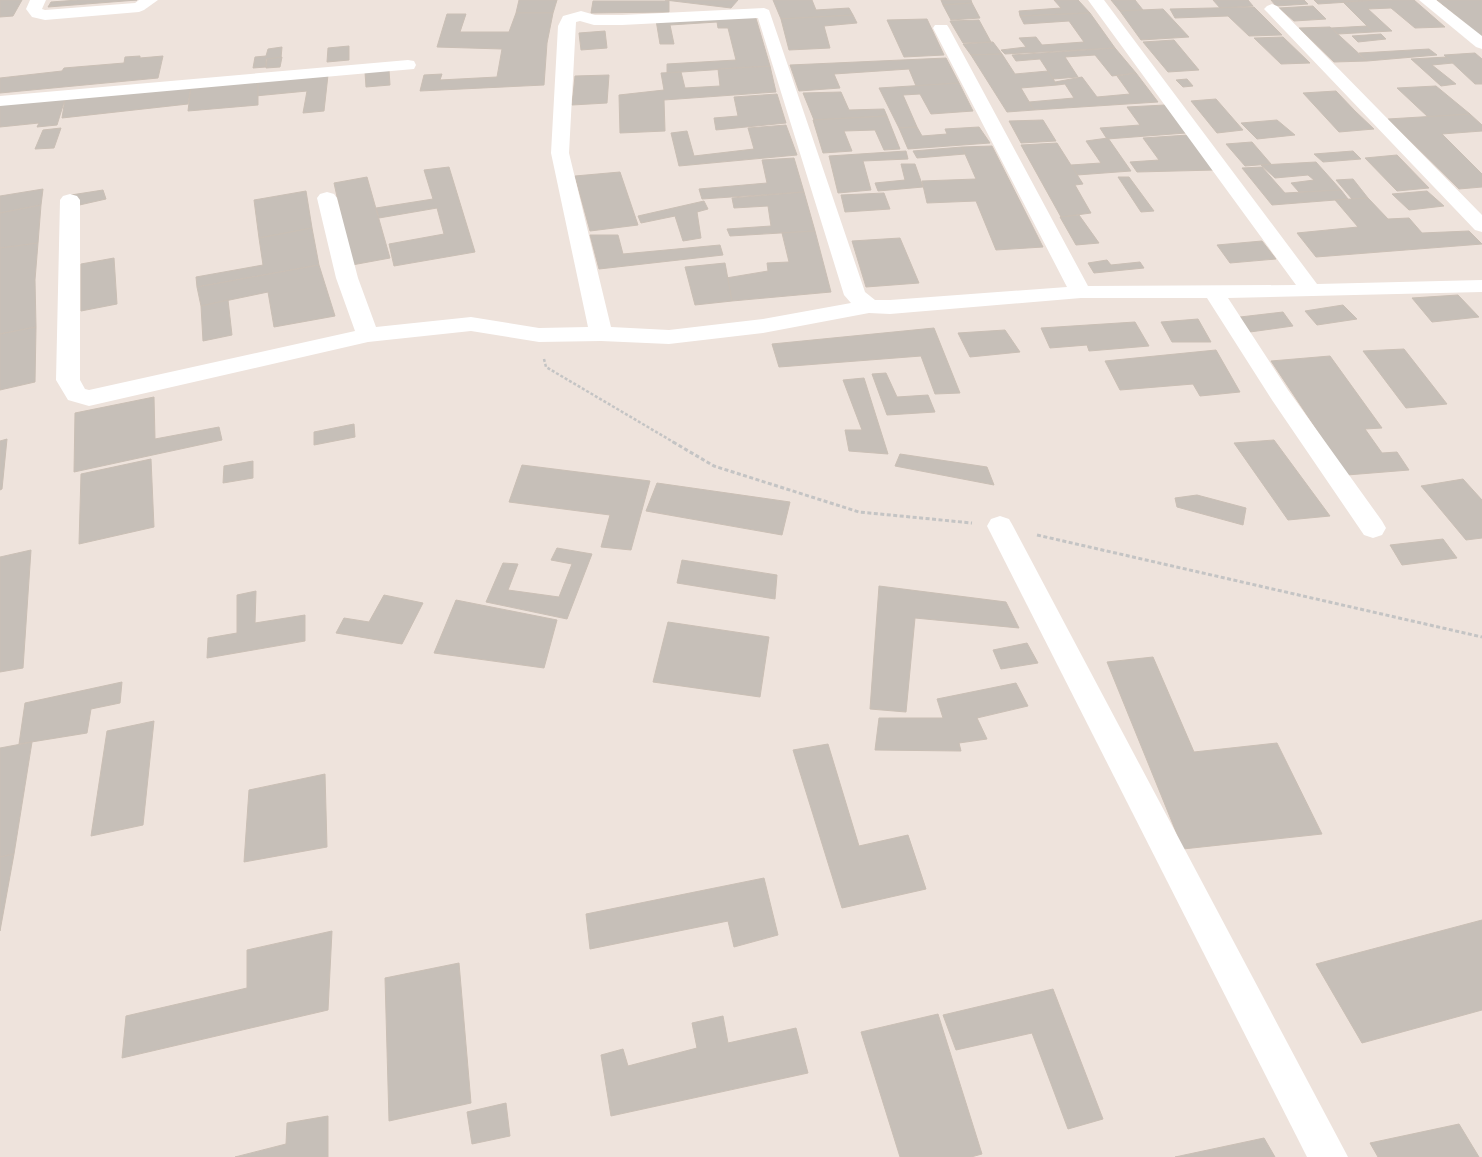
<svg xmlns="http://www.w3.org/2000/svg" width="1482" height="1157" viewBox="0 0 1482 1157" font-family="'Fira Sans',sans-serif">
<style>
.building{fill:#c6bfb8;stroke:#cabfb5}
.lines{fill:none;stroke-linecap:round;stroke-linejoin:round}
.path-far1{stroke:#c4c4c4;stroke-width:2.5;stroke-dasharray:3 2;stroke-linecap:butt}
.path{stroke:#c4c4c4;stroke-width:3;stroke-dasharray:4 2.5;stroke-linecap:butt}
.minor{fill:#fff;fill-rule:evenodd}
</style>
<rect width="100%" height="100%" fill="#eee3dc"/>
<g class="building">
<path d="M0 0H22L13 16 0 17Z"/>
<path d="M78 0H137L48 7 51 2Z"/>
<path d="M519 0H557L553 13H516Z"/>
<path d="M665 0H738L731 8Z"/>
<path d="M773 0H812L816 10 849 8 853 15 781 19Z"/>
<path d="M941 0H971L972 3 943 5Z"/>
<path d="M1054 0H1078L1090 13 1020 16 1019 11 1061 8Z"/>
<path d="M1111 0H1135L1143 10 1120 11Z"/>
<path d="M1213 0H1248L1253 6 1220 8Z"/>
<path d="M1271 0H1304L1308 4 1276 6Z"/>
<path d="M1314 0H1380L1318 4Z"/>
<path d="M1378 0H1414L1445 27 1415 28 1391 8 1368 9 1392 31 1373 32 1343 2Z"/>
<path d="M1437 0H1482V37Z"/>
<path d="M593 1H669V12L591 13Z"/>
<path d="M972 3 980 18 951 20 943 5Z"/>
<path d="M1313 6 1326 19 1294 21 1279 8Z"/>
<path d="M1254 7 1282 35 1249 36 1228 16 1175 18 1170 9Z"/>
<path d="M1163 9 1189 37 1141 40 1120 11Z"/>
<path d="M516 13H553L547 43 544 85 420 91 424 75 442 74 440 80 497 77 502 49 437 47 447 14H466L460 32H509Z"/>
<path d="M1090 13 1115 48 1005 54 1001 50 1026 47 1019 38 1036 37 1042 45 1084 42 1069 21 1024 24 1020 16Z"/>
<path d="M755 15 770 66 667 73V64L736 60 728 28H718L717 22 670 25 674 44H660L656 20Z"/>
<path d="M853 15 857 23 824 26 830 48 789 50 781 19Z"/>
<path d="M927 19 944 55 904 57 887 20Z"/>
<path d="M979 20 991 42 963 43 950 21Z"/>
<path d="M1367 26 1373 32 1338 34 1331 28Z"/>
<path d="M1330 27 1367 61 1334 62 1299 28Z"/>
<path d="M605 31 607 48 581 50 579 33Z"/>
<path d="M1381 34 1386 39 1358 42 1352 36Z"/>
<path d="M1283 37 1310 63 1281 64 1254 38Z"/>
<path d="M1174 40 1199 70 1168 72 1143 42Z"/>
<path d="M993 42 1002 54 971 55 963 44Z"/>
<path d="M349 46V60L327 62 328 48Z"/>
<path d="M282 47 281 58 266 59V67L253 68 255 57 266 56 268 49Z"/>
<path d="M1115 48 1136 73 1112 76 1095 55 1065 57 1078 77 1053 79 1040 59 1016 61 1012 55Z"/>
<path d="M1429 49 1437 55 1367 61 1359 53Z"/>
<path d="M1475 53 1482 59V84H1475L1444 55Z"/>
<path d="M1002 54 1015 74 1048 71 1057 85 1021 88 1034 110 1007 112 971 55Z"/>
<path d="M140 56V58L163 56 158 78 0 93V78L62 71 64 68 124 63 125 57Z"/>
<path d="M282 57 280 67 266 68 267 59Z"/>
<path d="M1447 57 1453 63 1432 65 1456 84 1441 86 1411 59Z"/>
<path d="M946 58 959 83 916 86 909 69 834 74 840 88 799 91 790 65Z"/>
<path d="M770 66 776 92 664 100 665 131 620 133 619 95 664 90 661 73 681 72 685 88 720 86 718 69Z"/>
<path d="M389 70 390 85 366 87 365 72Z"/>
<path d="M1136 73 1158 102 1034 110 1029 102 1074 98 1065 84 1057 85 1055 82 1082 77 1097 97 1130 94 1117 76Z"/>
<path d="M328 75 324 111 303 113 307 91 255 96 257 81Z"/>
<path d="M609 75 607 103 572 105 575 76Z"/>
<path d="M1187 79 1193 86 1183 87 1176 80Z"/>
<path d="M258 80V105L188 111 191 86Z"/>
<path d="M959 83 973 111 931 114 920 94 903 95 917 127 899 128 879 88Z"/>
<path d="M191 86 188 104 62 118 65 99Z"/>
<path d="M1436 86 1470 114 1428 117 1397 88Z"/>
<path d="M1336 91 1355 111 1374 129 1339 132 1303 93Z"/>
<path d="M841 92 849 110 884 109 887 116 814 120 803 93Z"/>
<path d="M777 94 786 123 716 130 714 118 738 116 734 97Z"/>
<path d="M65 99 57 125 37 127 39 123 0 127V105Z"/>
<path d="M1216 99 1243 130 1217 133 1191 101Z"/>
<path d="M1165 105 1186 133 1107 139 1100 128 1140 125 1127 107Z"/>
<path d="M1470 114 1482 125V131L1442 134 1482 174V187L1459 189 1388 119Z"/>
<path d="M887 116 900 149 884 150 875 130 844 131 852 151 823 153 813 120Z"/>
<path d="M1043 120 1056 141 1021 143 1009 121Z"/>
<path d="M1277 120 1295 135 1257 139 1241 123Z"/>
<path d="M786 125 797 155 679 166 671 133 687 131 694 156 754 149 748 128Z"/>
<path d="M917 127 922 136 947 134 945 129 979 127 990 143 908 149 899 128Z"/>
<path d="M61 128 54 148 35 149 43 130Z"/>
<path d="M1188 135 1215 170 1137 172 1130 162 1159 160 1143 138Z"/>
<path d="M1108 138 1131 171 1077 175 1071 165 1101 163 1086 141Z"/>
<path d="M1252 142 1271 164 1245 166 1226 144Z"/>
<path d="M1057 143 1083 184 1075 185 1091 213 1061 217 1021 145Z"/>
<path d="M992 146 1043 247 996 250 976 201 927 203 922 181 976 179 962 147Z"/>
<path d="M962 147 965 154 917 158 913 151Z"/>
<path d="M906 151 908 159 863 161 871 190 838 193 829 156Z"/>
<path d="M1353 151 1361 159 1323 162 1314 154Z"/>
<path d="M1397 155 1429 188 1397 191 1365 158Z"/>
<path d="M794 158 804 192 702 199 699 189 767 183 762 160Z"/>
<path d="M1316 162 1341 190 1299 192 1291 183 1314 180 1308 175 1275 178 1261 165Z"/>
<path d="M901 164H915L923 187 878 191 875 183 905 180Z"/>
<path d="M449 167 475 252 394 266 389 244 444 234 437 208 379 218 376 208 433 199 424 170Z"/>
<path d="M1262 167 1285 193 1341 190 1348 199 1272 205 1242 168Z"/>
<path d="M620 172 638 225 590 231 575 176Z"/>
<path d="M367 177 390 258 352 265 334 183Z"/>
<path d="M1118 177H1129L1154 211 1141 212Z"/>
<path d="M1353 179 1368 198 1352 199 1336 180Z"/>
<path d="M43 189 41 205 0 213V196Z"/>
<path d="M103 190 106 199 75 206 71 195Z"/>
<path d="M306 191 312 228 259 238 254 200Z"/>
<path d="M1427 191 1444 206 1409 210 1392 194Z"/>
<path d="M804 192 815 231 730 236 727 229 771 226 768 206 734 208 732 198Z"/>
<path d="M884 193 890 209 845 212 841 195Z"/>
<path d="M1368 198 1388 219 1409 218 1422 233 1469 231 1482 244 1316 257 1297 233 1358 227 1335 200Z"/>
<path d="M704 201 708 209 697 212 701 238 683 241 675 216 641 223 638 216Z"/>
<path d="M41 205 38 243 0 249V213Z"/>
<path d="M1079 215 1099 243 1076 245 1060 217Z"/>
<path d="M312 228 319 265 197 287 196 277 263 265 259 238Z"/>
<path d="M815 231 831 292 732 301 726 278 768 271 767 263 789 262 782 233Z"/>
<path d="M590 235H618L623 254 720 245 723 255 599 269Z"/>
<path d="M900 238 919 283 866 287 852 241Z"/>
<path d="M1262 241 1276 259 1230 263 1217 245Z"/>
<path d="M38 243 35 280 36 327 0 334V248Z"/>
<path d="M114 258 117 304 81 311V264Z"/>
<path d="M1107 260 1111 265 1140 262 1144 268 1094 273 1088 263Z"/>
<path d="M725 263 732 301 695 305 685 267Z"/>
<path d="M319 265 335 316 274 327 268 292 201 306 197 287Z"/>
<path d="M1458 295 1479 317 1432 322 1412 298Z"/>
<path d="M228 300 232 335 203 341 201 306Z"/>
<path d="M1343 305 1357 319 1317 325 1305 311Z"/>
<path d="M1283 312 1293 326 1250 332 1240 317Z"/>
<path d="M1198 319 1211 342H1172L1161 322Z"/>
<path d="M1135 322 1149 346 1089 351 1087 345 1050 348 1041 328Z"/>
<path d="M36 327 35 382 0 390V334Z"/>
<path d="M934 328 960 393 935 394 921 356 779 367 772 344Z"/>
<path d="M1005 330 1020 352 970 357 958 333Z"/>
<path d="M1404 349 1447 404 1406 408 1363 351Z"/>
<path d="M1216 350 1240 392 1200 396 1193 384 1120 390 1105 361Z"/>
<path d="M1330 356 1382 428 1365 429 1382 453 1397 452 1409 470 1347 475 1271 361Z"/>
<path d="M886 373 897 397 928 395 935 412 887 415 872 374Z"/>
<path d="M864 378 888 454 849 451 845 430H862L843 380Z"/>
<path d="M154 397 155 439 219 427 222 440 74 472 75 413Z"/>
<path d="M354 424 355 437 314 445V432Z"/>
<path d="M7 439 2 489 0 490V441Z"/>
<path d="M1274 440 1330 516 1288 520 1234 443Z"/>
<path d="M900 454 987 467 994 485 895 466Z"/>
<path d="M151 459 154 527 79 544 81 474Z"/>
<path d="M253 461V478L223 483 224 466Z"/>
<path d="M522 465 650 481 631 550 601 547 610 515 509 502Z"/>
<path d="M1463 479 1482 500V538L1466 540 1421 486Z"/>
<path d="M657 483 790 502 782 535 646 511Z"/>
<path d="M1197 495 1246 508 1243 525 1177 507 1175 498Z"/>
<path d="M1443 539 1457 558 1402 565 1390 545Z"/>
<path d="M557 548 592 554 567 619 486 602 503 563 518 564 508 590 559 597 572 564 551 560Z"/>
<path d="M31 550 23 668 0 672V557Z"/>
<path d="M682 560 777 575 775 599 677 583Z"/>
<path d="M879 586 1006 602 1019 628 915 618 906 712 870 709Z"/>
<path d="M256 591 255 623 305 615V641L207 658 208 638 237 633V595Z"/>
<path d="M384 595 423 603 402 644 336 633 344 618 369 622Z"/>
<path d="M456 600 557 620 544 668 434 653Z"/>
<path d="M668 622 769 637 760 697 653 682Z"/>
<path d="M1027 643 1038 663 1001 669 993 650Z"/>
<path d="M1153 657 1194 752 1277 743 1322 834 1183 849 1107 662Z"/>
<path d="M122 682 120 703 91 709 87 733 19 744 25 703Z"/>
<path d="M1016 683 1028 706 977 718 987 739 959 743 961 751 875 750 879 718H943L937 699Z"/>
<path d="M154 721 143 825 91 836 107 731Z"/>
<path d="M32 742 14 854 0 857V748Z"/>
<path d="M828 744 859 846 908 835 926 889 842 908 793 750Z"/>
<path d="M325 774 327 847 244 862 249 790Z"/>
<path d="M14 854 0 931V857Z"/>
<path d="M764 878 778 935 734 947 728 921 590 949 586 914Z"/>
<path d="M1482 920V1010L1362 1043 1316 964Z"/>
<path d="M332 931 328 1010 122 1058 126 1016 247 988V950Z"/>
<path d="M459 963 471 1103 389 1121 385 978Z"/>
<path d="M1053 989 1103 1119 1068 1129 1032 1033 956 1050 943 1015Z"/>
<path d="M938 1014 982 1154 971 1157H900L861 1032Z"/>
<path d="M723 1016 728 1043 796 1028 808 1073 611 1116 601 1055 623 1049 628 1066 697 1048 692 1023Z"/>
<path d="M506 1103 510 1136 472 1144 467 1112Z"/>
<path d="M328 1116V1157H235L286 1144 287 1123Z"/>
<path d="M1459 1124 1479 1157H1378L1370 1143Z"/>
<path d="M1264 1138 1275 1157H1175Z"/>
</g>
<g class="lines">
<path class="path-far1" d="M544 359 546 367 675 443"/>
<g class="path">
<path d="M673 442 714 466 859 512 972 523"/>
<path d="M1037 535 1482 637"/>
</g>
<g class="minor">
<path d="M30 0H46L42 9 45 10 135 3 139 0H158L144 10 139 12 45 20 32 17 26 9Z"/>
<path d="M1088 0H1104L1317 284 1482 280V292L1228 298 1288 390 1382 521 1386 528 1382 535 1373 538 1364 535 1272 400 1207 298H1081L890 314 869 313 763 333 669 344 601 341 539 342 471 331 368 342 89 406 68 400 56 380 60 200 63 196 70 194 77 196 80 200V380L85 389 89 390 355 331 336 278 317 198 320 194 327 192 334 194 337 198 358 278 376 327 471 317 539 328 588 327 551 153 558 26 563 16 581 11 595 15H622L764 8 769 10 865 292 875 300H890L1067 287 933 28 935 25H947L949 28 1088 286 1296 285ZM758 18 844 295 851 303 763 319 669 330 611 327 569 153 576 22 580 21 594 25H622Z"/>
<path d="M1419 0H1436L1482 36V49L1476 47Z"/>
<path d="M1272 4 1277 6 1482 215V232L1475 230 1267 12 1264 9 1267 6Z"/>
<path d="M408 60 414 61 416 65 414 69 0 106V96Z"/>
<path d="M1000 516 1009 519 1013 526 1348 1157H1307L987 526 991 519Z"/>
</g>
</g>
</svg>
